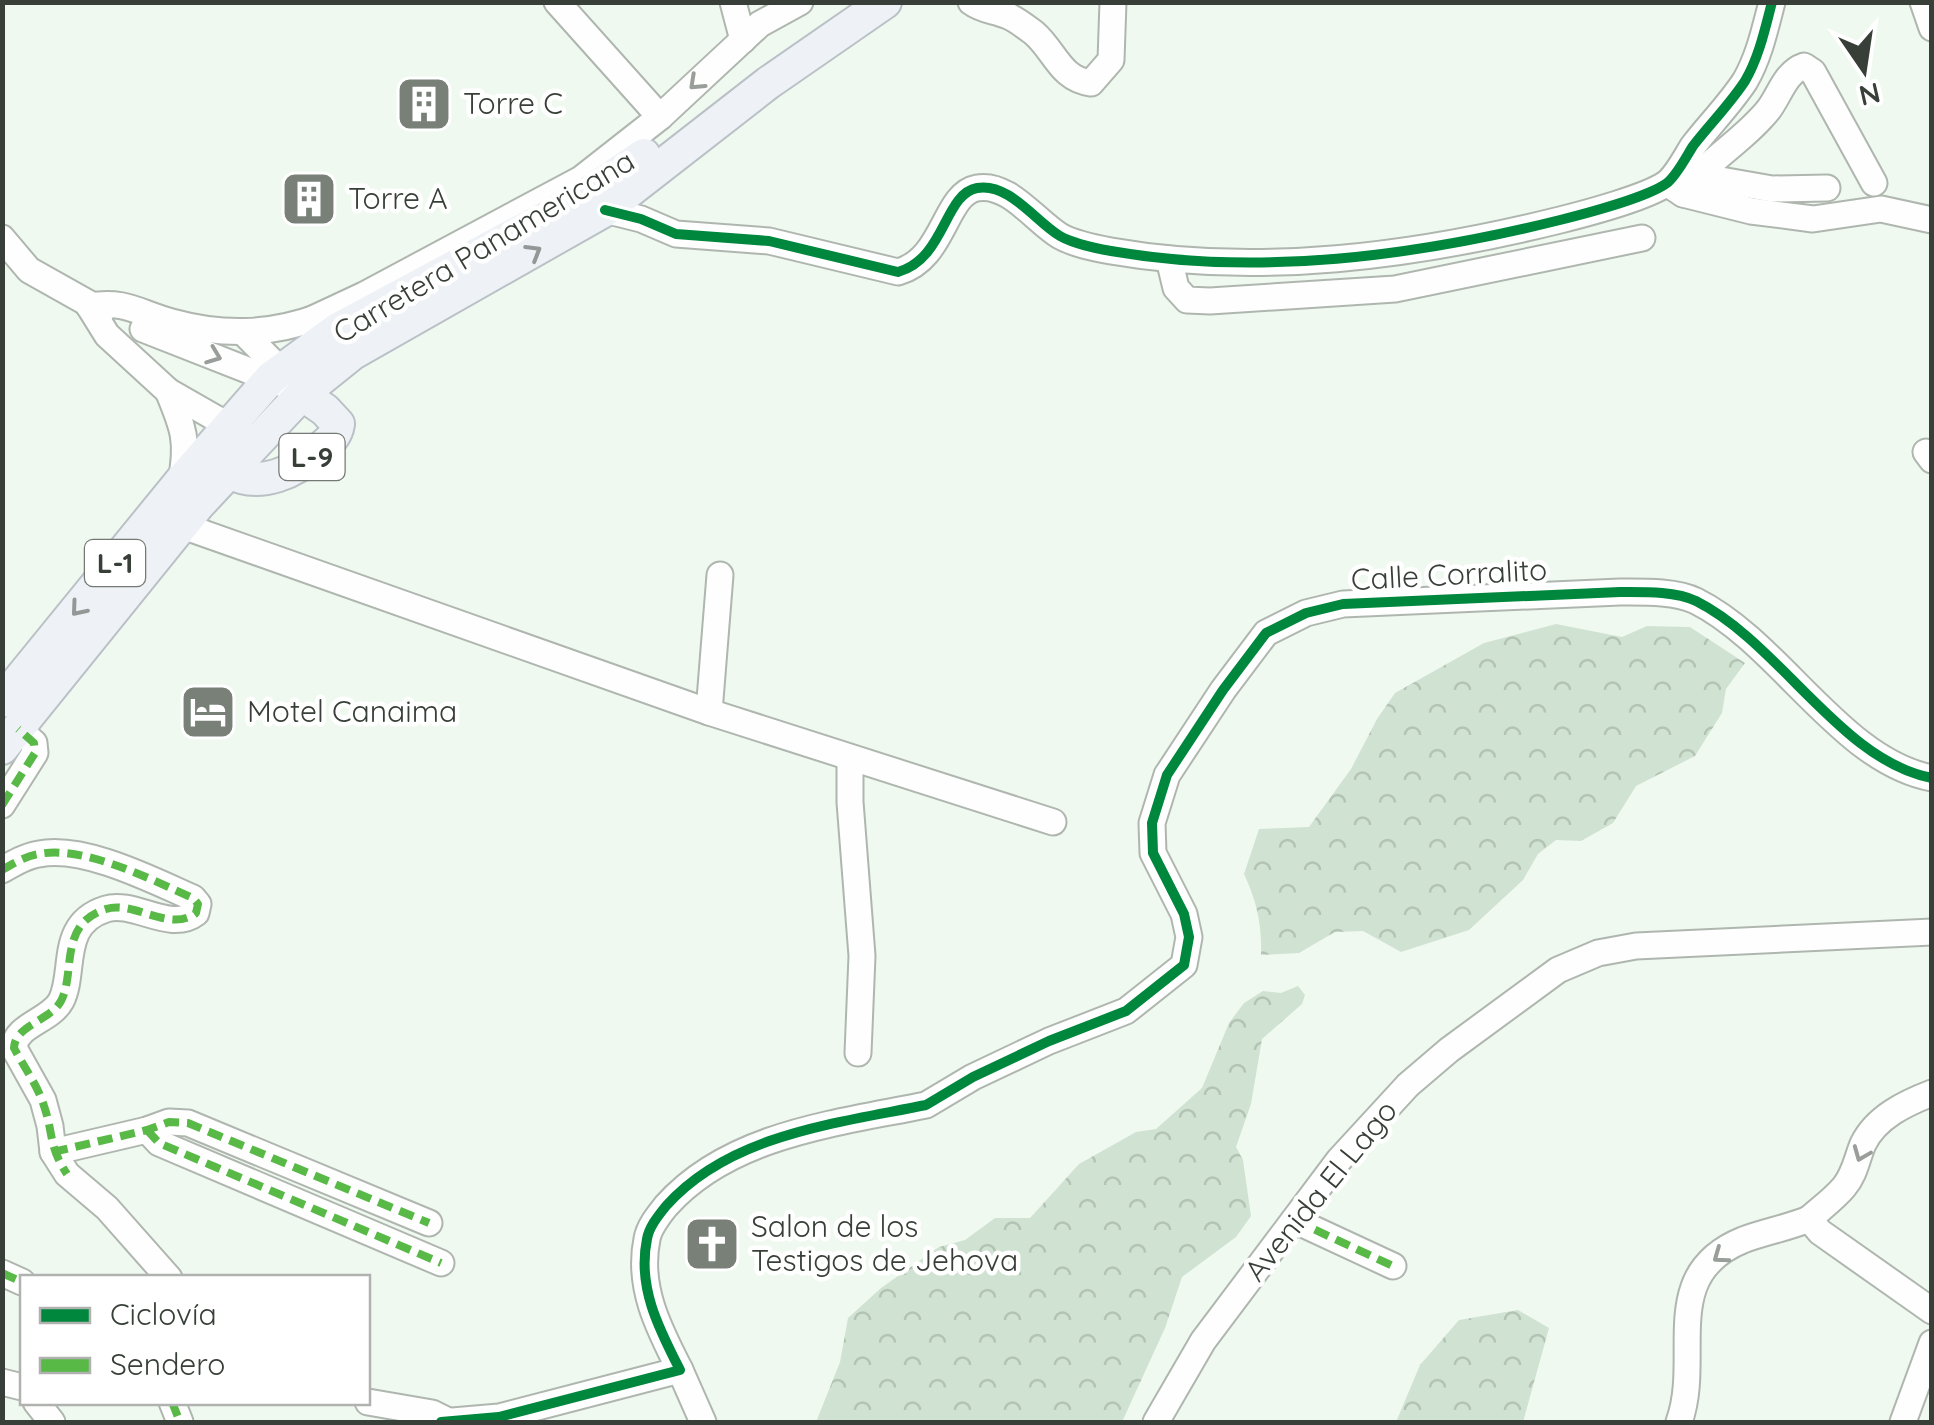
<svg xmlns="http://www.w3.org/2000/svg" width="1934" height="1425" viewBox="0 0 1934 1425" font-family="Quicksand,sans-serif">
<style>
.forest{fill:url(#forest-crowns)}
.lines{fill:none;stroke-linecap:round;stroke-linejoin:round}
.minor-casing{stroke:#afb6af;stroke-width:29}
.major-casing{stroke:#bac1c6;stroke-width:36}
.minor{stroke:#fdfefd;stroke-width:25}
.major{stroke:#eef2f6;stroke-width:32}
.quiet{stroke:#58b947;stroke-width:8;stroke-dasharray:15 8;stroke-linecap:butt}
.cycleway-casing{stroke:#fff;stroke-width:16}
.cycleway{stroke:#00873e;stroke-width:10}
.oneway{stroke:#9a9e9a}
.oneway2{stroke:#939897}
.labels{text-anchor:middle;stroke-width:9;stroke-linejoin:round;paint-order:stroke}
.shield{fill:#fff;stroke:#747974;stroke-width:2.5}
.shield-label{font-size:28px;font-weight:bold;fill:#383f38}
.poi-label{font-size:30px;fill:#383f38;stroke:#fff;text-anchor:start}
.street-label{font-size:30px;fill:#383f38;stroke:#fff}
</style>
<defs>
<pattern id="forest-crowns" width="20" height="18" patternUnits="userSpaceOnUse" patternTransform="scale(2.5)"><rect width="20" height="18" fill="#d0e2d1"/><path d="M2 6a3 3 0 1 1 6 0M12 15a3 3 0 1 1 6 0" fill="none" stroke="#b3c3b4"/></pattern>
</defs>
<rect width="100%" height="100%" fill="#f0f9f0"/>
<g class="forest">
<path d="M1556 624 1622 637 1647 626 1690 627 1745 663 1726 689 1722 713 1695 756 1636 786 1613 823 1606 827 1581 841 1556 840 1538 854 1523 880 1469 930 1401 952 1363 931 1335 932 1299 953 1261 955C1262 925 1257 902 1244 874L1259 829 1309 827 1351 769 1377 719 1395 693 1484 643Z"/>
<path d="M1298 986 1305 995 1302 1004 1262 1039 1251 1104 1236 1147 1243 1160 1251 1216 1236 1237 1182 1277 1165 1328 1122 1422H816L840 1362 848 1318 881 1288 939 1247 965 1240 995 1218H1030L1079 1164 1136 1132 1156 1129 1202 1088 1229 1023 1244 1003 1263 991 1281 993Z"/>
<path d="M1518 1310 1549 1328 1523 1422H1396L1420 1365 1459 1320Z"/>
</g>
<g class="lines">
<g class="minor-casing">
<g id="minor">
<path d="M557 2 660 117"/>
<path d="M733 2 743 40"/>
<path d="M971 2C983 11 994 10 1008 16 1016 19 1026 27 1034 33 1055 51 1060 79 1091 83L1111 60 1113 2"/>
<path d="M1923 2 1932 28"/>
<path d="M1698 176 1772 189 1827 188"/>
<path d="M1671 186 1683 194 1751 211 1813 219 1881 209 1932 220"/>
<path d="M1683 194C1705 161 1744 141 1769 109 1780 94 1786 72 1804 66L1813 72 1874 183"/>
<path d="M605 210 641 219 676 234 769 241 898 272C945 259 944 194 977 188 1009 182 1036 222 1060 236 1074 244 1095 248 1111 251 1259 277 1415 256 1560 220 1584 214 1648 197 1667 183 1677 175 1686 157 1693 146 1710 124 1730 104 1745 81 1759 57 1765 29 1772 2"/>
<path d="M2 238 29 270 102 311"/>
<path d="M1169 259 1176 288 1187 300 1210 301 1395 289 1642 238"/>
<path d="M89 306C127 300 138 313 172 322 223 336 269 335 319 317"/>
<path d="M89 306 107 335 168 391 245 435"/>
<path d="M304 323 364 295 581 179 660 117 760 24 800 2"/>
<path d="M143 329 283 384"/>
<path d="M246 335 292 382"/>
<path d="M168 391C183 427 189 441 181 481"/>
<path d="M1926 452 1932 460"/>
<path d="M183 526 709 712 1053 822"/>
<path d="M709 712 720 575"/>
<path d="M850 758V802L862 956 858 1053"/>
<path d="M2 805 35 753 34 743 18 729"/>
<path d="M2 870C14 863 26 856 39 854 84 845 152 880 193 898L198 904 196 913C170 933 134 900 106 909 58 924 76 972 61 1001 50 1021 15 1025 14 1048L43 1100 50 1126 53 1152 67 1174 107 1208 169 1278"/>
<path d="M1932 1093C1906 1103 1876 1117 1863 1144 1857 1158 1855 1174 1844 1187 1834 1199 1820 1209 1809 1219L1820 1232 1932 1311"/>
<path d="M147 1130 159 1143 441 1263"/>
<path d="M53 1152 147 1130 169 1122 188 1123 429 1223"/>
<path d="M1294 1220 1393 1266"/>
<path d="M2 1273 22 1282"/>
<path d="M680 1370 703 1422"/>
<path d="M2 1382 22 1387"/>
<path d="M36 1402 52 1422"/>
<path d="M172 1402 180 1422"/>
<path d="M368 1402 432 1413 446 1420"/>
<path d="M441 1422 499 1417 680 1370C659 1329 637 1287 647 1239 649 1227 658 1216 666 1206 730 1134 838 1123 926 1105L973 1077 1049 1041 1126 1011 1184 965 1189 937 1184 914 1153 853 1152 823 1167 775 1223 690 1266 633 1306 613 1343 604 1620 592C1643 592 1675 591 1696 601 1780 643 1841 761 1932 778"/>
<path d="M1156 1422 1203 1341 1339 1160 1408 1085 1449 1050 1558 970 1598 953 1636 946 1932 932"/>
<path d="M1679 1422C1703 1356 1657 1275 1743 1240 1764 1232 1787 1228 1809 1219"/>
<path d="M1903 1422 1932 1343"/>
</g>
</g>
<g class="major-casing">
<g id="major">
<path d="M229 472C260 489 296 472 319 450 328 442 336 437 338 424L325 410 302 394"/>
<path d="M2 701 181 481 271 378 338 329 571 204 644 155"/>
<path d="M2 748 199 504 302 394 353 353 605 210 768 83 885 2"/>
</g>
</g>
<use href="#minor" class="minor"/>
<use href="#major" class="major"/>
<g class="quiet">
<path d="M2 805 35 753 34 743 18 729"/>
<path d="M2 870C14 863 26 856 39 854 84 845 152 880 193 898L198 904 196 913C170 933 134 900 106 909 58 924 76 972 61 1001 50 1021 15 1025 14 1048 24 1067 38 1086 44 1106 54 1135 48 1145 67 1174"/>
<path d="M147 1130 159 1143 441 1263"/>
<path d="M53 1152 147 1130 169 1122 188 1123 429 1223"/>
<path d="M1294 1220 1393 1266"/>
<path d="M2 1273 22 1282"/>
<path d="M172 1402 180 1422"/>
</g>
<g class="cycleway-casing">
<g id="cycleway">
<path d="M605 210 641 219 676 234 769 241 898 272C945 259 944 194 977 188 1009 182 1036 222 1060 236 1074 244 1095 248 1111 251 1259 277 1415 256 1560 220 1584 214 1648 197 1667 183 1677 175 1686 157 1693 146 1710 124 1730 104 1745 81 1759 57 1765 29 1772 2"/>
<path d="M441 1422 499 1417 680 1370C659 1329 637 1287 647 1239 649 1227 658 1216 666 1206 730 1134 838 1123 926 1105L973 1077 1049 1041 1126 1011 1184 965 1189 937 1184 914 1153 853 1152 823 1167 775 1223 690 1266 633 1306 613 1343 604 1620 592C1643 592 1675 591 1696 601 1780 643 1841 761 1932 778"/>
</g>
</g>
<use href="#cycleway" class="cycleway"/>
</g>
<defs><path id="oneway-chevron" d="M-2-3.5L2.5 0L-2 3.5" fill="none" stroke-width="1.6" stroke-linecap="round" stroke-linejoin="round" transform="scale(2.5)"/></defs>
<g class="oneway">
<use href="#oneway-chevron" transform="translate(696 83) rotate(137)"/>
<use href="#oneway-chevron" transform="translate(214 356) rotate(21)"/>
<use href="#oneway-chevron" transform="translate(1861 1154) rotate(112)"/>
<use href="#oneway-chevron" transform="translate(1720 1256) rotate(144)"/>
</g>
<g class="oneway2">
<use href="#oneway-chevron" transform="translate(534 252) rotate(-31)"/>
<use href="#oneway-chevron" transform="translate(78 609) rotate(130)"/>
</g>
<defs>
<g id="building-square" transform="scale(2.875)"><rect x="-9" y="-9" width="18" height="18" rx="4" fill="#788078" stroke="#fff"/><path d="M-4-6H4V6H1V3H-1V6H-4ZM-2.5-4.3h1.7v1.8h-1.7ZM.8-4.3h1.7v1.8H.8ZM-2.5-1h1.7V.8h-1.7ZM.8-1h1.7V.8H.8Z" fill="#fff"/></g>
<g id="hotel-square" transform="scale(2.875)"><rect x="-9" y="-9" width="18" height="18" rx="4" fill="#788078" stroke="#fff"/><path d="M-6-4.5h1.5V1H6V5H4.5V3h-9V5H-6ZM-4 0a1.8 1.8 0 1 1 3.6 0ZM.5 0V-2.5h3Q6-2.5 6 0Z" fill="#fff"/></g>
<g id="church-square" transform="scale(2.875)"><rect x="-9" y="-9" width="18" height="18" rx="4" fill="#788078" stroke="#fff"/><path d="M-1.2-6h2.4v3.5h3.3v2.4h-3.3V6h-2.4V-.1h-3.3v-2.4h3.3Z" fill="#fff"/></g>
</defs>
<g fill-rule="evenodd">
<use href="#building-square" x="424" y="104"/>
<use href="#building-square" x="309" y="199"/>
<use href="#hotel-square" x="208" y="712"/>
<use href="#church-square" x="712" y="1244"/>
</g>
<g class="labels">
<g class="shield">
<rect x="279.5" y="434" width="65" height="46" rx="8"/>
<rect x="85" y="540" width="60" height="46" rx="8"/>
</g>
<g class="shield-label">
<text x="312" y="467">L-9</text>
<text x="115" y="573">L-1</text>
</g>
<g class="poi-label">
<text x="463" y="114">Torre C</text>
<text x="348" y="209">Torre A</text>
<text x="247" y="722">Motel Canaima</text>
<text x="751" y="1237">Salon de los<tspan x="751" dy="34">Testigos de Jehova</tspan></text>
</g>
<g class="street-label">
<text transform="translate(484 247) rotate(-31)" y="10">Carretera Panamericana</text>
<text transform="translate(1449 575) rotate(-3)" y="10">Calle Corralito</text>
<text transform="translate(1321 1191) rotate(-51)" y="10">Avenida El Lago</text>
</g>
</g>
<rect width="1934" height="1425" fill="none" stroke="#383f38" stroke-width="10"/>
<rect x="20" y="1275" width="350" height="130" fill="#ffffff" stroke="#afb2af" stroke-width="2.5"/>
<rect x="40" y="1308" width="50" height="15" fill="#00873e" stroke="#afb2af" stroke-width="2.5"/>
<text x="110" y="1325" font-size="30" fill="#383f38">Ciclovía</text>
<rect x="40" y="1358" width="50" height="15" fill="#58b947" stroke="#afb2af" stroke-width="2.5"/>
<text x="110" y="1375" font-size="30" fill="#383f38">Sendero</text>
<g transform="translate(1864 70) rotate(167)" stroke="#ffffff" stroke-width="8" paint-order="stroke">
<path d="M0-8L18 38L0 25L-18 38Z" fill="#383f38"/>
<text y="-15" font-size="28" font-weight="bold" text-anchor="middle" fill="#383f38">N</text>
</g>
</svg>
